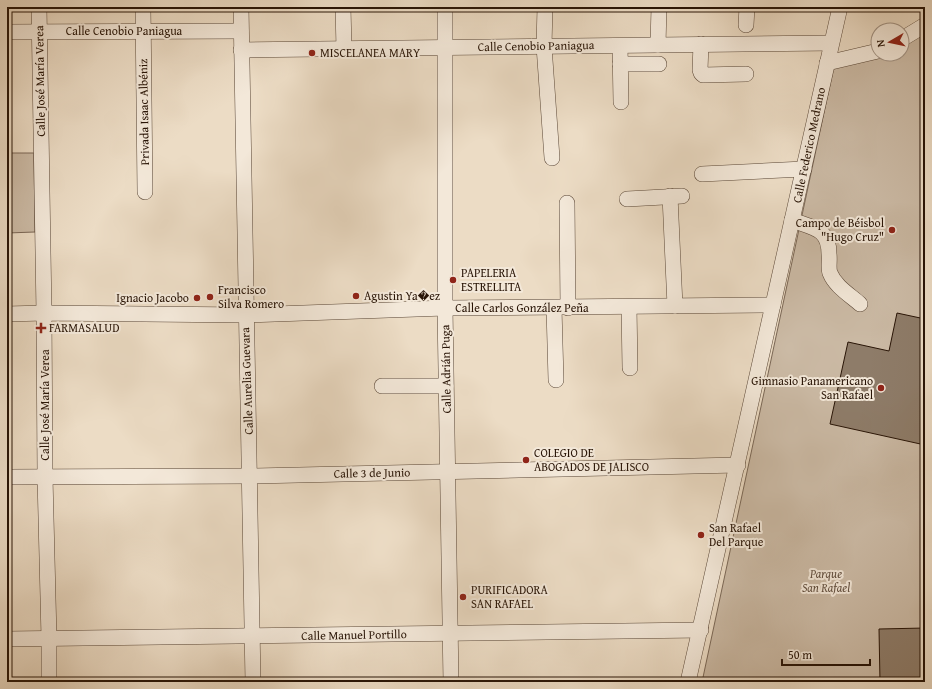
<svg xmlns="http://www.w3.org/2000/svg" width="932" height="689" viewBox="0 0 932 689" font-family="'Gentium Book Plus',serif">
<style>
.green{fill:#cbbaa5;stroke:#7a6756}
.building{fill:#8e7c69;stroke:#281406}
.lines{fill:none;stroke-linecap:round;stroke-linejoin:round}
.minor-casing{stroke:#594636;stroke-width:16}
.minor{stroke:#f3e8d9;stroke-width:15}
.poi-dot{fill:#8f2418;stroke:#f3e8d9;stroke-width:1.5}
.labels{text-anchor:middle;stroke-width:4;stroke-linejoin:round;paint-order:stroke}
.street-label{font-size:12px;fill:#281406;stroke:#f3e8d9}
.poi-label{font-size:12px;fill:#281406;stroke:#f3e8d9;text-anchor:start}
.park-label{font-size:12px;font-style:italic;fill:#614e3e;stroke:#f3e8d9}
</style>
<rect width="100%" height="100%" fill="#ecdcc5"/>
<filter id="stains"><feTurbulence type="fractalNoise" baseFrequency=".005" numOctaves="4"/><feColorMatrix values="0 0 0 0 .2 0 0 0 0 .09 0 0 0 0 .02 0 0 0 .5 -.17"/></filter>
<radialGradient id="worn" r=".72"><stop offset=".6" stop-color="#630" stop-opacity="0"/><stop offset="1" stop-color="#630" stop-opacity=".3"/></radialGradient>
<g class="green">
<path d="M925 30V682H702L834 66 882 54H902V44Z"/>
<path d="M7 153H34L35 232 7 233Z"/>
</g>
<g class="building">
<path d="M897 313 925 319V445L830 424 848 342 889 351Z"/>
<path d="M925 628V682H880L879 629Z"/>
</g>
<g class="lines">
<g class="minor-casing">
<g id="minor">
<path d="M39 7 44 313 45 477 49 638V682"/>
<path d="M143 7 145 192"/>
<path d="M241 7 253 682"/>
<path d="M343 7 344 49"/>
<path d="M445 7V308L451 682"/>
<path d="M545 7 544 46 552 158"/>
<path d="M746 25 747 7"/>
<path d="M7 32 241 31"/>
<path d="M902 39 925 25"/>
<path d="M701 44 700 70 701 73 703 75 746 74"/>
<path d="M658 45 659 7"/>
<path d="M620 46 621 102"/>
<path d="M241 50 831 43"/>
<path d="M827 63 878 51"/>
<path d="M620 64H659"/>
<path d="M702 174 804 169"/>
<path d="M670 196 675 306"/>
<path d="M627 199 682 196"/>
<path d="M567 203 568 308"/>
<path d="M792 220C813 228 829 228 829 254 830 260 828 268 830 273 835 286 850 295 860 304"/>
<path d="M629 307 630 368"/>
<path d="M554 308 556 380"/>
<path d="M7 314 44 313 245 315 445 308 773 305"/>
<path d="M382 386H446"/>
<path d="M7 477 250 476 738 465"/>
<path d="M7 639 701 630"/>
<path d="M688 682 840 7"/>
</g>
</g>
<use href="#minor" class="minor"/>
</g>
<g class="poi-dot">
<circle cx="312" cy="53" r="4"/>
<circle cx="892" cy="230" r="4"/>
<circle cx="453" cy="280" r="4"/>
<circle cx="356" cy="296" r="4"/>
<circle cx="210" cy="297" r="4"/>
<circle cx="197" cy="298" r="4"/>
<path d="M39 322h4v4h4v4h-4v4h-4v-4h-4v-4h4z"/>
<circle cx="881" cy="388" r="4"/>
<circle cx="526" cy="460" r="4"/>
<circle cx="701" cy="535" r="4"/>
<circle cx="463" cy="597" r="4"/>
</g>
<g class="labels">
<g class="street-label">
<text x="124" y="35">Calle Cenobio Paniagua</text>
<text transform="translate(536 46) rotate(-1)" y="4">Calle Cenobio Paniagua</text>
<text transform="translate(40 81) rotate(-91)" y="4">Calle José María Verea</text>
<text transform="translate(144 112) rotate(-91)" y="4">Privada Isaac Albéniz</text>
<text transform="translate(809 145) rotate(-78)" y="4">Calle Federico Medrano</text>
<text x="522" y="312">Calle Carlos González Peña</text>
<text transform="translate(446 369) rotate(-91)" y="4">Calle Adrián Puga</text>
<text transform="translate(247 381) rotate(-92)" y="4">Calle Aurelia Guevara</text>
<text transform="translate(45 405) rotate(-90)" y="4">Calle José María Verea</text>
<text transform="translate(372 473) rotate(-1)" y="4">Calle 3 de Junio</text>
<text transform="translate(354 635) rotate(-1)" y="4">Calle Manuel Portillo</text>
</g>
<g class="poi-label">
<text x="320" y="57">MISCELANEA MARY</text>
<text x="884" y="227" text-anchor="end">Campo de Béisbol<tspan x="884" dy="14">"Hugo Cruz"</tspan></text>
<text x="461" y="277">PAPELERIA<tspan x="461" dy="14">ESTRELLITA</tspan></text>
<text x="218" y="294">Francisco<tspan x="218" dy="14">Silva Romero</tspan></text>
<text x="364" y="300">Agustin Ya�ez</text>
<text x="189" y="302" text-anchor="end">Ignacio Jacobo</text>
<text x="49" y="332">FARMASALUD</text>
<text x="873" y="385" text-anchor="end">Gimnasio Panamericano<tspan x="873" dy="14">San Rafael</tspan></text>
<text x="534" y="457">COLEGIO DE<tspan x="534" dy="14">ABOGADOS DE JALISCO</tspan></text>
<text x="709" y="532">San Rafael<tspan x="709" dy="14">Del Parque</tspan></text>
<text x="471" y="594">PURIFICADORA<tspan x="471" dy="14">SAN RAFAEL</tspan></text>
</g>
<g class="park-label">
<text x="826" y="578">Parque<tspan x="826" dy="14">San Rafael</tspan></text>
</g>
</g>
<rect width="932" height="689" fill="none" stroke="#ecdcc5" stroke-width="24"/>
<rect x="8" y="8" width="916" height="673" fill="none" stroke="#281406" stroke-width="2"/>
<rect x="12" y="12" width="908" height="665" fill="none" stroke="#281406"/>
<g transform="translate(890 42) rotate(261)"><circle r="19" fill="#f3e8d9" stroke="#a29385"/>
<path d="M0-3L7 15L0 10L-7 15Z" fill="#8f2418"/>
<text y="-6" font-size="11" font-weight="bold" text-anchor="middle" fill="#281406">N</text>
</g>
<path d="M782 659v6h88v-6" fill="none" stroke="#281406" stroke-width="2"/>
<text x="788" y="659" font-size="12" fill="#281406" stroke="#f3e8d9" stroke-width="3" paint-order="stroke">50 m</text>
<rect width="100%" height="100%" filter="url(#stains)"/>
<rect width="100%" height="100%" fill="url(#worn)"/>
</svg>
